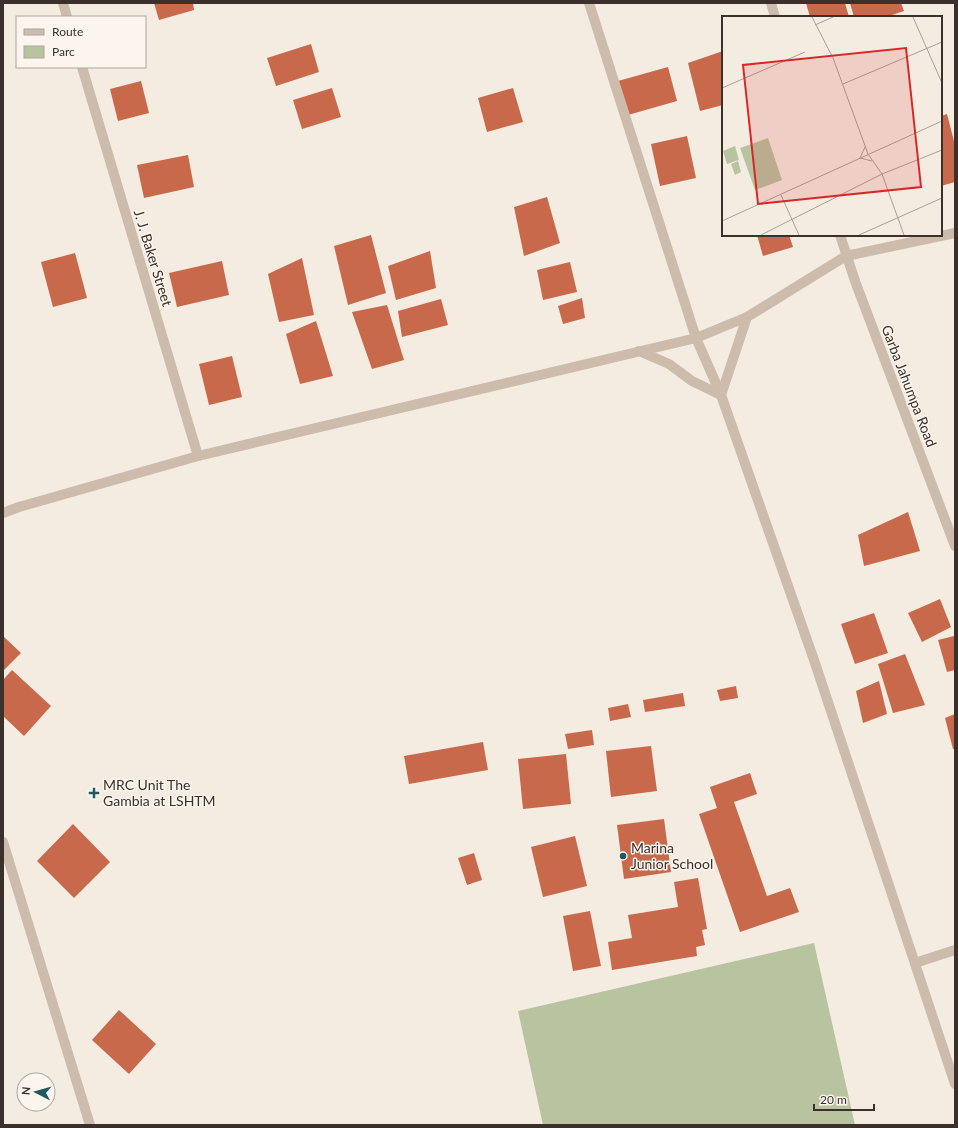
<svg xmlns="http://www.w3.org/2000/svg" width="958" height="1128" viewBox="0 0 958 1128" font-family="Lato,sans-serif">
<style>
.green{fill:#b8c4a0}
.building{fill:#c8694b}
.lines{fill:none;stroke-linecap:round;stroke-linejoin:round}
.service{stroke:#cdbbac;stroke-width:10}
.minor{stroke:#cdbbac;stroke-width:10}
.tertiary{stroke:#cdbbac;stroke-width:10}
.poi-dot{fill:#1f5a5e;stroke:#fbf5ee;stroke-width:1.5}
.labels{text-anchor:middle;stroke-width:3;stroke-linejoin:round;paint-order:stroke}
.street-label{font-size:14px;fill:#3b302b;stroke:#fbf5ee}
.poi-label{font-size:14px;fill:#3b302b;stroke:#fbf5ee;text-anchor:start}
.inset-road{fill:none;stroke:#aaa098;stroke-width:1}
.view{fill:#d62828;fill-opacity:0.15;stroke:#d62828;stroke-width:2}
.inset-edge{fill:none;stroke:#3b302b;stroke-width:2}
</style>
<rect width="100%" height="100%" fill="#f4ebe1"/>
<path class="green" d="M814 943 855 1125H543L518 1011Z"/>
<g class="building">
<path d="M154 3H193L194 10 159 20Z"/>
<path d="M806 3H845L849 17H810Z"/>
<path d="M850 3H901L904 11 886 17H854Z"/>
<path d="M311 44 319 72 276 86 267 58Z"/>
<path d="M723 51V105L700 111 688 63Z"/>
<path d="M668 67 677 101 628 115 618 81Z"/>
<path d="M141 81 149 113 118 121 110 89Z"/>
<path d="M332 88 341 117 302 129 293 100Z"/>
<path d="M513 88 523 122 487 132 478 98Z"/>
<path d="M947 114 955 145V182L941 186V116Z"/>
<path d="M687 136 696 178 660 186 651 144Z"/>
<path d="M188 155 194 187 144 198 137 165Z"/>
<path d="M547 197 560 243 524 256 514 207Z"/>
<path d="M371 235 386 293 348 305 334 246Z"/>
<path d="M757 235H789L793 247 763 256Z"/>
<path d="M430 251 436 288 396 300 388 266Z"/>
<path d="M75 253 87 298 53 307 41 262Z"/>
<path d="M302 258 314 315 279 322 268 274Z"/>
<path d="M222 261 229 295 177 307 169 273Z"/>
<path d="M570 262 577 292 543 300 537 270Z"/>
<path d="M582 298 585 318 563 324 558 306Z"/>
<path d="M441 299 448 325 402 337 398 311Z"/>
<path d="M387 305 404 360 372 369 352 312Z"/>
<path d="M316 321 333 376 300 384 286 334Z"/>
<path d="M232 356 242 397 209 405 199 364Z"/>
<path d="M908 512 920 551 864 566 858 535Z"/>
<path d="M940 599 951 627 922 642 908 613Z"/>
<path d="M874 613 888 653 855 664 841 624Z"/>
<path d="M3 636 21 653 3 671Z"/>
<path d="M954 636 955 670 947 672 938 640Z"/>
<path d="M905 654 925 705 893 713 878 664Z"/>
<path d="M12 670 51 706 24 736 3 716V680Z"/>
<path d="M879 681 887 714 863 723 856 691Z"/>
<path d="M736 686 738 698 720 701 717 690Z"/>
<path d="M683 693 685 706 645 712 643 700Z"/>
<path d="M628 704 631 717 610 721 608 708Z"/>
<path d="M955 714V749H953L945 718Z"/>
<path d="M592 730 594 745 568 749 565 734Z"/>
<path d="M483 742 488 770 409 784 404 756Z"/>
<path d="M651 746 657 791 611 797 606 751Z"/>
<path d="M566 754 571 804 523 809 518 759Z"/>
<path d="M750 773 757 794 734 802 767 896 790 888 799 912 740 932 699 814 717 808 710 787Z"/>
<path d="M664 819 671 872 624 879 617 825Z"/>
<path d="M73 824 110 862 74 898 37 861Z"/>
<path d="M575 836 587 886 543 897 531 847Z"/>
<path d="M474 853 482 880 467 885 458 858Z"/>
<path d="M698 878 707 929 702 930 705 945 696 947 697 956 612 970 608 942 632 938 628 915 678 907 674 882Z"/>
<path d="M590 911 601 966 573 971 563 916Z"/>
<path d="M119 1010 156 1044 129 1074 92 1040Z"/>
</g>
<g class="lines">
<path class="service" d="M3 842 90 1125"/>
<g class="minor">
<path d="M63 3 67 17"/>
<path d="M589 3 696 338 721 395 814 660 955 1084"/>
<path d="M82 67 198 456"/>
<path d="M639 351 669 364 692 381 721 395 747 317"/>
<path d="M3 513 19 507 198 456 696 338 747 317 846 256 955 233"/>
<path d="M915 963 955 950"/>
</g>
<g class="tertiary">
<path d="M771 3 775 17"/>
<path d="M840 235 855 281 955 546"/>
</g>
</g>
<g class="poi-dot">
<path d="M92 787h4v4h4v4h-4v4h-4v-4h-4v-4h4z"/>
<circle cx="623" cy="856" r="4"/>
</g>
<g class="labels">
<g class="street-label">
<text transform="translate(153 258) rotate(73)" y="5">J. J. Baker Street</text>
<text transform="translate(909 386) rotate(69)" y="5">Garba Jahumpa Road</text>
</g>
<g class="poi-label">
<text x="103" y="790">MRC Unit The<tspan x="103" dy="16">Gambia at LSHTM</tspan></text>
<text x="631" y="853">Marina<tspan x="631" dy="16">Junior School</tspan></text>
</g>
</g>
<g transform="translate(722 16)">
<rect width="220" height="220" fill="#f4ebe1"/>
<path d="M46 122 60 164 33 174 18 132ZM13 130 17 144 5 148 1 135ZM16 145 19 156 13 159 9 148Z" fill="#b8c4a0"/>
<path class="inset-road" d="M90 1 111 42 146 138 160 158 182 219M191 1 220 67M93 9 111 1M121 68 220 26M0 72 83 36M143 131 138 142 150 145M59 179 77 219M0 205 220 105M39 219 160 158 220 134M137 219 220 182"/>
<path class="view" d="M184 32 199 171 36 188 21 49Z"/>
<rect width="220" height="220" class="inset-edge"/>
</g>
<rect width="958" height="1128" fill="none" stroke="#3b302b" stroke-width="8"/>
<rect x="16" y="16" width="130" height="52" fill="#fbf5ee" stroke="#aea6a0"/>
<rect x="24" y="29" width="20" height="6" fill="#cdbbac" stroke="#aea6a0"/>
<text x="52" y="36" font-size="12" fill="#3b302b">Route</text>
<rect x="24" y="46" width="20" height="12" fill="#b8c4a0" stroke="#aea6a0"/>
<text x="52" y="56" font-size="12" fill="#3b302b">Parc</text>
<g transform="translate(36 1092) rotate(276)"><circle r="19" fill="#fbf5ee" stroke="#aea6a0"/>
<path d="M0-3L7 15L0 10L-7 15Z" fill="#1f5a5e"/>
<text y="-6" font-size="11" font-weight="bold" text-anchor="middle" fill="#3b302b">N</text>
</g>
<path d="M814 1104v6h60v-6" fill="none" stroke="#3b302b" stroke-width="2"/>
<text x="820" y="1104" font-size="12" fill="#3b302b" stroke="#fbf5ee" stroke-width="3" paint-order="stroke">20 m</text>
</svg>
